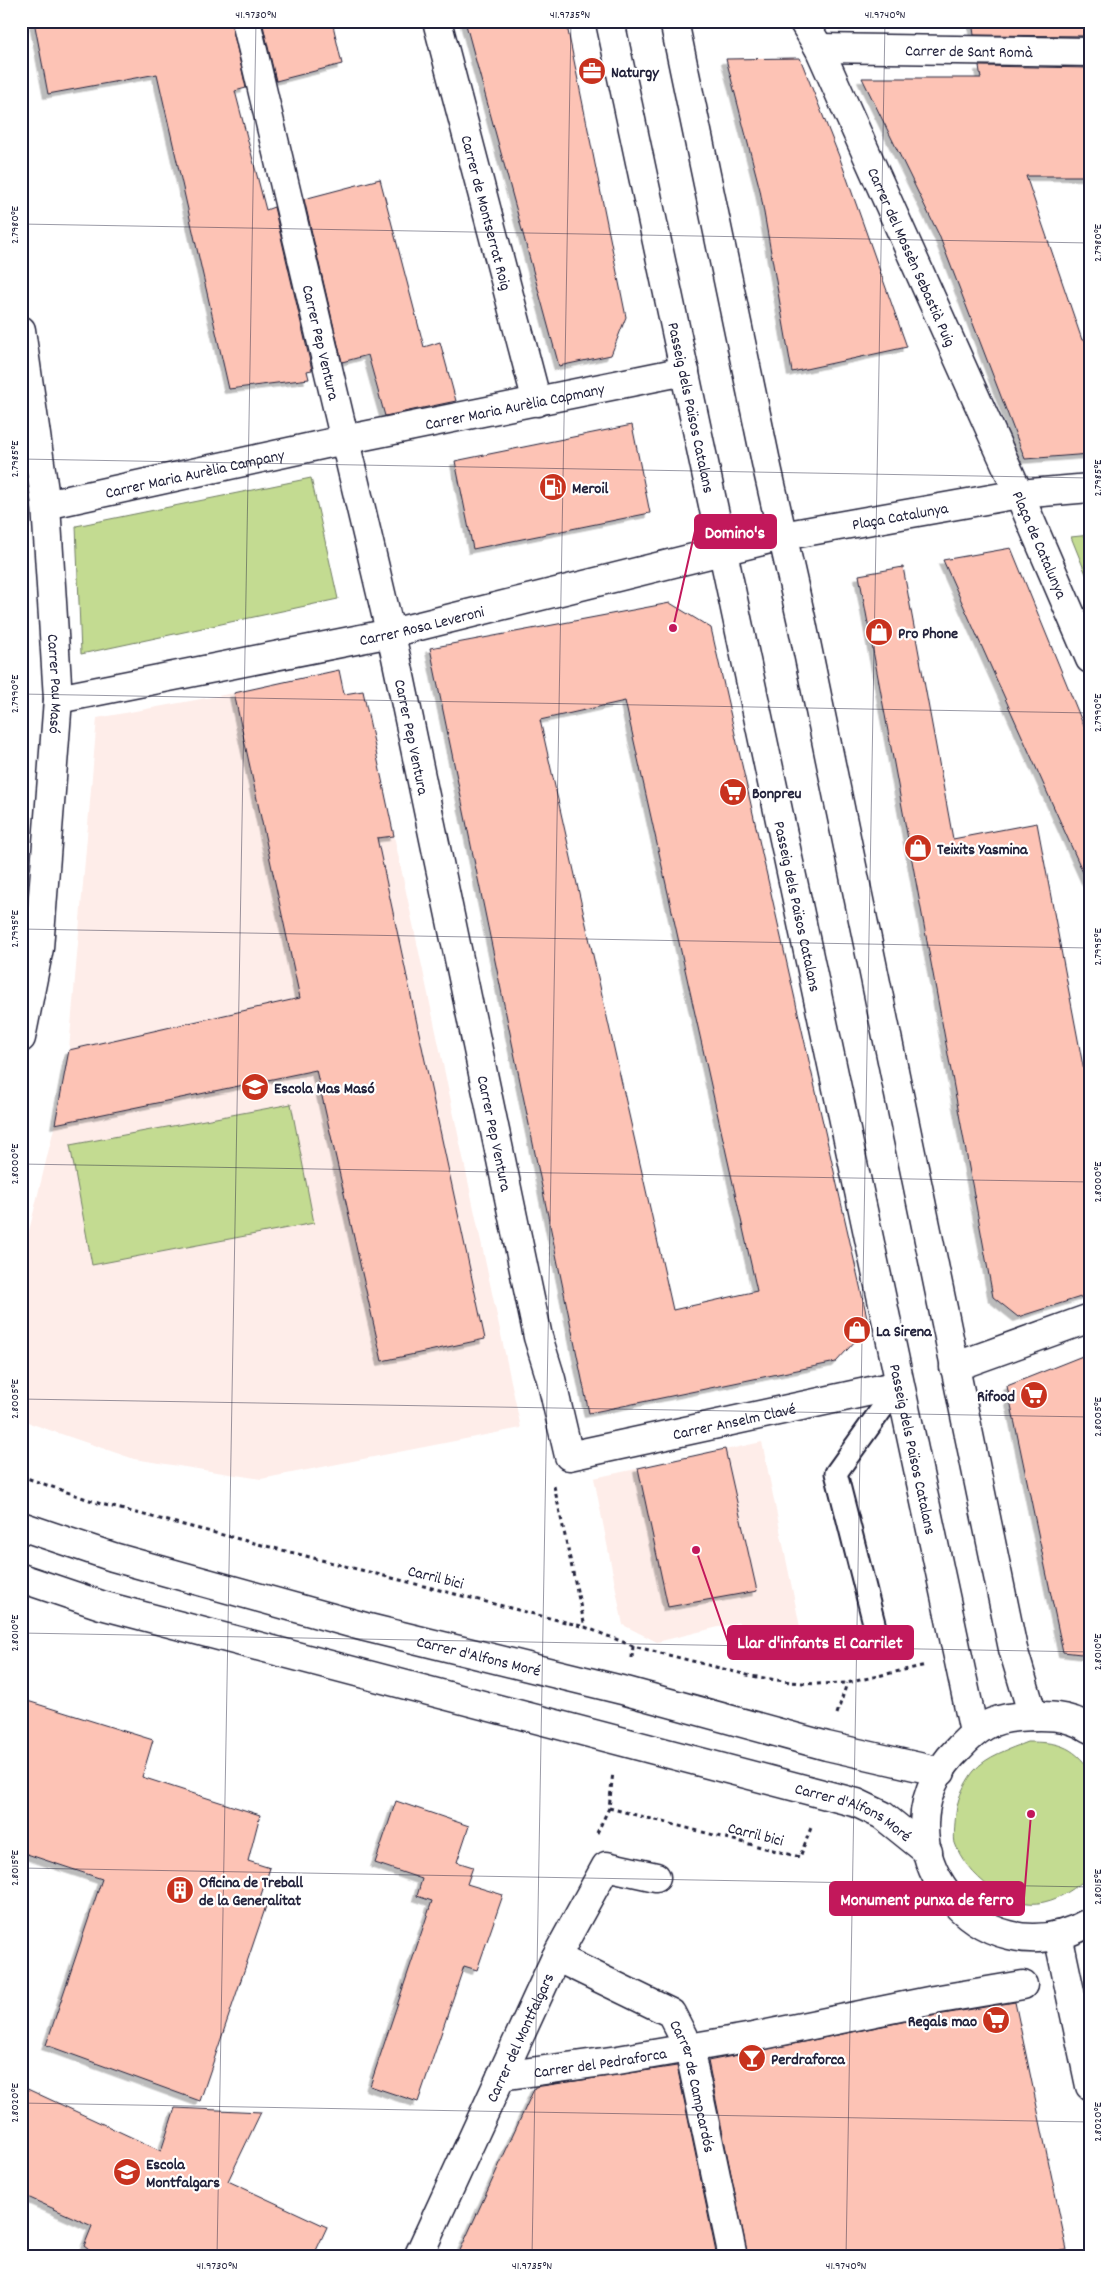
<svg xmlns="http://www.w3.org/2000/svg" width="1111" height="2278" viewBox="0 0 1111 2278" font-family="Dekko,sans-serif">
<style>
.built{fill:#feede9}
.green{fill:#c3db91;stroke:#727e66}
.building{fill:#fdc3b5;stroke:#22223b;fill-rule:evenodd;filter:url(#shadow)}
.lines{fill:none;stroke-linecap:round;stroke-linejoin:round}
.lane-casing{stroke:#22223b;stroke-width:25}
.street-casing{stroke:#22223b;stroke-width:31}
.secondary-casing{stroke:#22223b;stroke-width:31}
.path{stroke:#22223b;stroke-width:3;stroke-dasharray:4 4;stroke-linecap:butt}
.lane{stroke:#fff;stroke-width:21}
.street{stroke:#fff;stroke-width:28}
.secondary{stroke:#fff;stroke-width:28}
.ticks{fill:none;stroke:#22223b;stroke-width:1;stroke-opacity:0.45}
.labels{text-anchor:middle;stroke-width:4.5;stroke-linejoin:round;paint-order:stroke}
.street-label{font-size:16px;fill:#22223b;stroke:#fff}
.poi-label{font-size:16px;font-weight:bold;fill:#22223b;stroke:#fff;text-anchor:start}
.leader{fill:none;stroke:#c2185b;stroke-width:2}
.callout-dot{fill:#c2185b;stroke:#fff;stroke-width:2}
.callout{fill:#c2185b;stroke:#c2185b;stroke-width:2}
.callout-label{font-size:18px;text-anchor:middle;font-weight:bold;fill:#fff}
.neatline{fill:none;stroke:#22223b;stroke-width:2}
.ticks-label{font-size:12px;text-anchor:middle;fill:#22223b}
</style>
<defs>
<filter id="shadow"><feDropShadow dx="-4.5" dy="4.5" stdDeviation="0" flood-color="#0004"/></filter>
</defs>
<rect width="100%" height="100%" fill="#fff"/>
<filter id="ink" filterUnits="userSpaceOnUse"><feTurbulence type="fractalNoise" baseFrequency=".02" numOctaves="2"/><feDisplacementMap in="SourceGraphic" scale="10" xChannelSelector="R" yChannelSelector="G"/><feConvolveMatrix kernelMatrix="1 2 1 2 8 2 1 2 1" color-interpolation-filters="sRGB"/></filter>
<g filter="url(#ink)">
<g class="built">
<path d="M339 670 344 694 363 691 521 1428 261 1479 134 1459 32 1424 21 1418V1264L55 1124 69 1050 97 718 234 693Z"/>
<path d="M762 1442 800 1627 743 1638 739 1622 657 1642 623 1625 594 1478Z"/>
</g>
<g class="green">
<path d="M311 478 338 599 81 654 76 526Z"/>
<path d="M1090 535V584L1071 537Z"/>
<path d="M291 1104 314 1223 92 1265 70 1145Z"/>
<path d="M1027 1742C1057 1742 1072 1745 1090 1770V1876C1075 1888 1062 1898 1044 1902 1010 1911 965 1874 955 1843 953 1838 956 1808 958 1802 960 1793 968 1778 974 1771 986 1756 1010 1749 1027 1742Z"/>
</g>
<g class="building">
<path d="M34 21H231L246 88 235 91 266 210 274 207 312 370 307 371 309 379 229 389 157 74 48 94Z"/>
<path d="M262 21H332L342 64 276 81Z"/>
<path d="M465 21H566L626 317 611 355 559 366Z"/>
<path d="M972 21H1090V36L974 35Z"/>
<path d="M800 58 839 156 907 347 792 372 760 190 726 59Z"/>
<path d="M979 66 1090 68V176H1026L1082 340H1090V454L1025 459 939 235 862 78H981Z"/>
<path d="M380 179 424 347 440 342 456 401 385 416 368 355 342 362 304 199Z"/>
<path d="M632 425 650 513 473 549 455 461Z"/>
<path d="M1011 548 1090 741V888L943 560Z"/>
<path d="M903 567 953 839 1037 823 1090 1103V1294L1018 1317 993 1297 859 575Z"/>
<path d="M670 603 711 628 869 1326 836 1362 589 1413 430 648ZM625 701 757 1291 673 1310 540 720Z"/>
<path d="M339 670 344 694 363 691 394 836 377 838 485 1339 382 1361 316 1070 55 1124 69 1050 300 998 234 693Z"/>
<path d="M1090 1353V1655L1063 1652 1007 1386Z"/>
<path d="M725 1449 757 1591 668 1607 638 1468Z"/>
<path d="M21 1699 153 1740 142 1777 260 1815 248 1861 270 1868 259 1901 266 1906 200 2101 46 2045 102 1879 21 1852Z"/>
<path d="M396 1801 469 1826 457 1862 473 1867 467 1884 503 1895 477 1970 464 1966 418 2102 370 2086 432 1901 417 1896 422 1879 375 1863Z"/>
<path d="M1015 2002 1067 2250 1060 2251 1061 2257H748L708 2061 937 2015Z"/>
<path d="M677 2066 717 2257H457L535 2087Z"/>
<path d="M21 2086 161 2151 175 2108 261 2112 228 2181 327 2227 313 2257H98L84 2246 92 2226 21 2194Z"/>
</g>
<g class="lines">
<g class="lane-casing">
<path id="lane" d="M877 1635 836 1473 899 1385"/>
</g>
<g class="street-casing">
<g id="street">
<path id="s1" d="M246 21 396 657 538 1337 551 1379 569 1456 899 1385"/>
<path id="s2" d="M437 21 537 402"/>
<path id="s3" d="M803 21 819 48 1019 494 1090 659"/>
<path id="s4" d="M819 48 1090 52"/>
<path id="s5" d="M21 330 46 505 58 699 39 948 21 1038"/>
<path id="s6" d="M46 505 344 440 685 371"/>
<path id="s7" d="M58 699 391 633 782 536 1019 494 1090 488"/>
<path d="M954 1367 1090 1318"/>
<path id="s8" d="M556 1957 671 2013 689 2048 733 2257"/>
<path id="s9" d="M501 2076 618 2060 753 2037 934 2000 1023 1985"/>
<path id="s10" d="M418 2257 556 1957 606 1866 656 1877"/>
</g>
</g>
<g class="secondary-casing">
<g id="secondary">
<path id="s11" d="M610 21 974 1732"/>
<path d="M674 21 767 467 801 618 1013 1649 1033 1716"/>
<path id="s12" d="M21 1526 113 1557 365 1627 626 1691 827 1746 941 1772"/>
<path id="s13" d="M21 1578 101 1605 857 1803 882 1815 928 1852"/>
<path d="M1090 1729C1068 1714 1042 1715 1017 1717 990 1719 977 1729 959 1748 865 1839 978 1987 1090 1922"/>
<path d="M1058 1935 1090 2086"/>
</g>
</g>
<g class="path">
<path d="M21 1476 101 1504 585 1627 633 1646 751 1676 790 1682 815 1684 847 1683 926 1665"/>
<path d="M554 1486 585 1627"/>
<path d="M632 1658 633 1646"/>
<path d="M837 1714 847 1683"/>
<path d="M609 1808 800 1857 812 1825"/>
<path d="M597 1833 609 1808 613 1772"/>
</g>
<use href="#lane" class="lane"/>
<use href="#street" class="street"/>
<use href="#secondary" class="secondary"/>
</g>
</g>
<path class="ticks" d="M21 224 1090 243M21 459 1090 478M21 694 1090 713M21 929 1090 948M21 1164 1090 1182M21 1399 1090 1417M21 1633 1090 1652M21 1868 1090 1887M21 2103 1090 2122M217 2257 256 21M532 2257 571 21M846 2257 885 21"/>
<defs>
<g id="office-disc" transform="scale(1.4375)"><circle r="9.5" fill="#c8321e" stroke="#fff"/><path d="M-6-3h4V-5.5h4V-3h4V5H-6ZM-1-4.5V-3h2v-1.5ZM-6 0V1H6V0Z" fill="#fff"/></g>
<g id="fuel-disc" transform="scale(1.4375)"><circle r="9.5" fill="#c8321e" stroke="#fff"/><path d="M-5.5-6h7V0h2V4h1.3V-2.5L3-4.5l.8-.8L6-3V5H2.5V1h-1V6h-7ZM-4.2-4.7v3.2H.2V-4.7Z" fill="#fff"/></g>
<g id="shop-disc" transform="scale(1.4375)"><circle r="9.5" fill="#c8321e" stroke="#fff"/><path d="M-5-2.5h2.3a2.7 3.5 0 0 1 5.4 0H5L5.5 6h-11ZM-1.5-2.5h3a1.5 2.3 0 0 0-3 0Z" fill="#fff"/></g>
<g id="supermarket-disc" transform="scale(1.4375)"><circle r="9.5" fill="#c8321e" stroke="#fff"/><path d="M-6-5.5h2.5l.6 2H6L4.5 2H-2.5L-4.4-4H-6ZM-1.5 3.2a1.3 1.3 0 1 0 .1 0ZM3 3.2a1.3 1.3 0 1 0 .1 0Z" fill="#fff"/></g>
<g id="school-disc" transform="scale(1.4375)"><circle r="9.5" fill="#c8321e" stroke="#fff"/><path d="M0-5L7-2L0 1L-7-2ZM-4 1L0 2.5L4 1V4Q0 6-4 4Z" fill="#fff"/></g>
<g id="building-disc" transform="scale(1.4375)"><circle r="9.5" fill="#c8321e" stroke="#fff"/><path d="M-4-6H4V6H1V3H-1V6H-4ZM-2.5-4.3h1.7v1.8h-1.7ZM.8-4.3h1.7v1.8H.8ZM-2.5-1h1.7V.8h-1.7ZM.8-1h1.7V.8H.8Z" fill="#fff"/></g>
<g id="bar-disc" transform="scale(1.4375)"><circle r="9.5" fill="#c8321e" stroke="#fff"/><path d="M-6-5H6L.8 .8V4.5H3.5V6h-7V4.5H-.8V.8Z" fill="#fff"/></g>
</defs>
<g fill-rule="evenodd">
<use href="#office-disc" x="592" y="71"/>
<use href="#fuel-disc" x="553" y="487"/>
<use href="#shop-disc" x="879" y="632"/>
<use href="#supermarket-disc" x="733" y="792"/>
<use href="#shop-disc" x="918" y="848"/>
<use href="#school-disc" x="255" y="1087"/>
<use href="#shop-disc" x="857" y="1330"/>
<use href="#supermarket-disc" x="1034" y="1395"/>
<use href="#building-disc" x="180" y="1890"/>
<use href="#supermarket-disc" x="996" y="2020"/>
<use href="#bar-disc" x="752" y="2058"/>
<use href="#school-disc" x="127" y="2172"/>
</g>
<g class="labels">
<g class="street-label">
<text dy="6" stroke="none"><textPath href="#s4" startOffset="150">Carrer de Sant Romà</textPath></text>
<text dy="6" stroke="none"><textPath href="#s2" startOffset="198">Carrer de Montserrat Roig</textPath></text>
<text dy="6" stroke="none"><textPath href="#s3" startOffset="260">Carrer del Mossèn Sebastià Puig</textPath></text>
<text dy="6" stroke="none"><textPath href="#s1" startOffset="330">Carrer Pep Ventura</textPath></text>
<text dy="6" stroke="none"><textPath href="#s6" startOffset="479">Carrer Maria Aurèlia Capmany</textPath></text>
<text dy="6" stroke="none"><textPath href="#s11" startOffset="395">Passeig dels Països Catalans</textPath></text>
<text dy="6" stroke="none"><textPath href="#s6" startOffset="152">Carrer Maria Aurèlia Campany</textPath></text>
<text dy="6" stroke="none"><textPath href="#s7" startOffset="862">Plaça Catalunya</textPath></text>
<text dy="6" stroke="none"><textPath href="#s3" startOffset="575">Plaça de Catalunya</textPath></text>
<text dy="6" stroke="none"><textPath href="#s7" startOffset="371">Carrer Rosa Leveroni</textPath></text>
<text dy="6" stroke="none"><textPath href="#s5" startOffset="356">Carrer Pau Masó</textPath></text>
<text dy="6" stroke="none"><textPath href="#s1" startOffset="735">Carrer Pep Ventura</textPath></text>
<text dy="6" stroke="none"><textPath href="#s11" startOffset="905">Passeig dels Països Catalans</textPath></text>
<text dy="6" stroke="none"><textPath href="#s1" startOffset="1140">Carrer Pep Ventura</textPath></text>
<text dy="6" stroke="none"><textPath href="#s1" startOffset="1640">Carrer Anselm Clavé</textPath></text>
<text dy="6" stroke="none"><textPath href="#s11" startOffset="1460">Passeig dels Països Catalans</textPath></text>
<text transform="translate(436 1576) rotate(14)" y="6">Carril bici</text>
<text dy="6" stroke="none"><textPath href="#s12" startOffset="476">Carrer d'Alfons Moré</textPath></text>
<text dy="6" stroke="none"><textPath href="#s13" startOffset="866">Carrer d'Alfons Moré</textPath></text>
<text transform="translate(756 1833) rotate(14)" y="6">Carril bici</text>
<text dy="6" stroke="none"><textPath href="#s10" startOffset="242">Carrer del Montfalgars</textPath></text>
<text dy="6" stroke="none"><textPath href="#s9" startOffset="100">Carrer del Pedraforca</textPath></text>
<text dy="6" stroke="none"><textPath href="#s8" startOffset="205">Carrer de Campcardós</textPath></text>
</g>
<g class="poi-label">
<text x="611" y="77">Naturgy</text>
<text x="572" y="493">Meroil</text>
<text x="898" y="638">Pro Phone</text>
<text x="752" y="798">Bonpreu</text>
<text x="937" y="854">Teixits Yasmina</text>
<text x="274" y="1093">Escola Mas Masó</text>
<text x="876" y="1336">La Sirena</text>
<text x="1015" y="1401" text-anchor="end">Rifood</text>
<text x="199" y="1887">Oficina de Treball<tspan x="199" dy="18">de la Generalitat</tspan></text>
<text x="977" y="2026" text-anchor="end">Regals mao</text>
<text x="771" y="2064">Perdraforca</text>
<text x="146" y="2169">Escola<tspan x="146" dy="18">Montfalgars</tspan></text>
</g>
</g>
<path class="leader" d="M673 628L695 531M696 1550L728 1642M1031 1814L1024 1898"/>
<g class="callout-dot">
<circle cx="673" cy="628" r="5"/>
<circle cx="696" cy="1550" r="5"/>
<circle cx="1031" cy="1814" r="5"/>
</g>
<g class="callout">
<rect x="695" y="515" width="81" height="33" rx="5"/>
<rect x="728" y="1626" width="185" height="33" rx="5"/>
<rect x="830" y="1882" width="194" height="33" rx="5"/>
</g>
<g class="callout-label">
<text x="735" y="538">Domino's</text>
<text x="820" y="1648">Llar d'infants El Carrilet</text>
<text x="927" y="1905">Monument punxa de ferro</text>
</g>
<rect width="1111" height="2278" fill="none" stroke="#fff" stroke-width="55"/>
<rect x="28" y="28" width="1056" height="2222" class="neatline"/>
<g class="ticks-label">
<text x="256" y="18">41.9730°N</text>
<text x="570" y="18">41.9735°N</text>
<text x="885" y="18">41.9740°N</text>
<text transform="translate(14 225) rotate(-90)" y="4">2.7980°E</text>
<text transform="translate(1097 243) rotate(-90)" y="4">2.7980°E</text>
<text transform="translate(14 459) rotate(-90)" y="4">2.7985°E</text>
<text transform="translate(1097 478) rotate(-90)" y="4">2.7985°E</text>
<text transform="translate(14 694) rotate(-90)" y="4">2.7990°E</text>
<text transform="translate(1097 713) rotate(-90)" y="4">2.7990°E</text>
<text transform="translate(14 929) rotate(-90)" y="4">2.7995°E</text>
<text transform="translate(1097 947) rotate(-90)" y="4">2.7995°E</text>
<text transform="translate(14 1164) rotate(-90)" y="4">2.8000°E</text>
<text transform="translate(1097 1182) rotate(-90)" y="4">2.8000°E</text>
<text transform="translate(14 1399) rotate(-90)" y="4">2.8005°E</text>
<text transform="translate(1097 1417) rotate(-90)" y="4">2.8005°E</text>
<text transform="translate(14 1633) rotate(-90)" y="4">2.8010°E</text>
<text transform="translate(1097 1652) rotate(-90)" y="4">2.8010°E</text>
<text transform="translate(14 1868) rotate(-90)" y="4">2.8015°E</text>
<text transform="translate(1097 1887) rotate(-90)" y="4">2.8015°E</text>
<text transform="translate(14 2103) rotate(-90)" y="4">2.8020°E</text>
<text transform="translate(1097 2122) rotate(-90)" y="4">2.8020°E</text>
<text x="217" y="2269">41.9730°N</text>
<text x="532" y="2269">41.9735°N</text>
<text x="846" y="2269">41.9740°N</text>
</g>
</svg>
